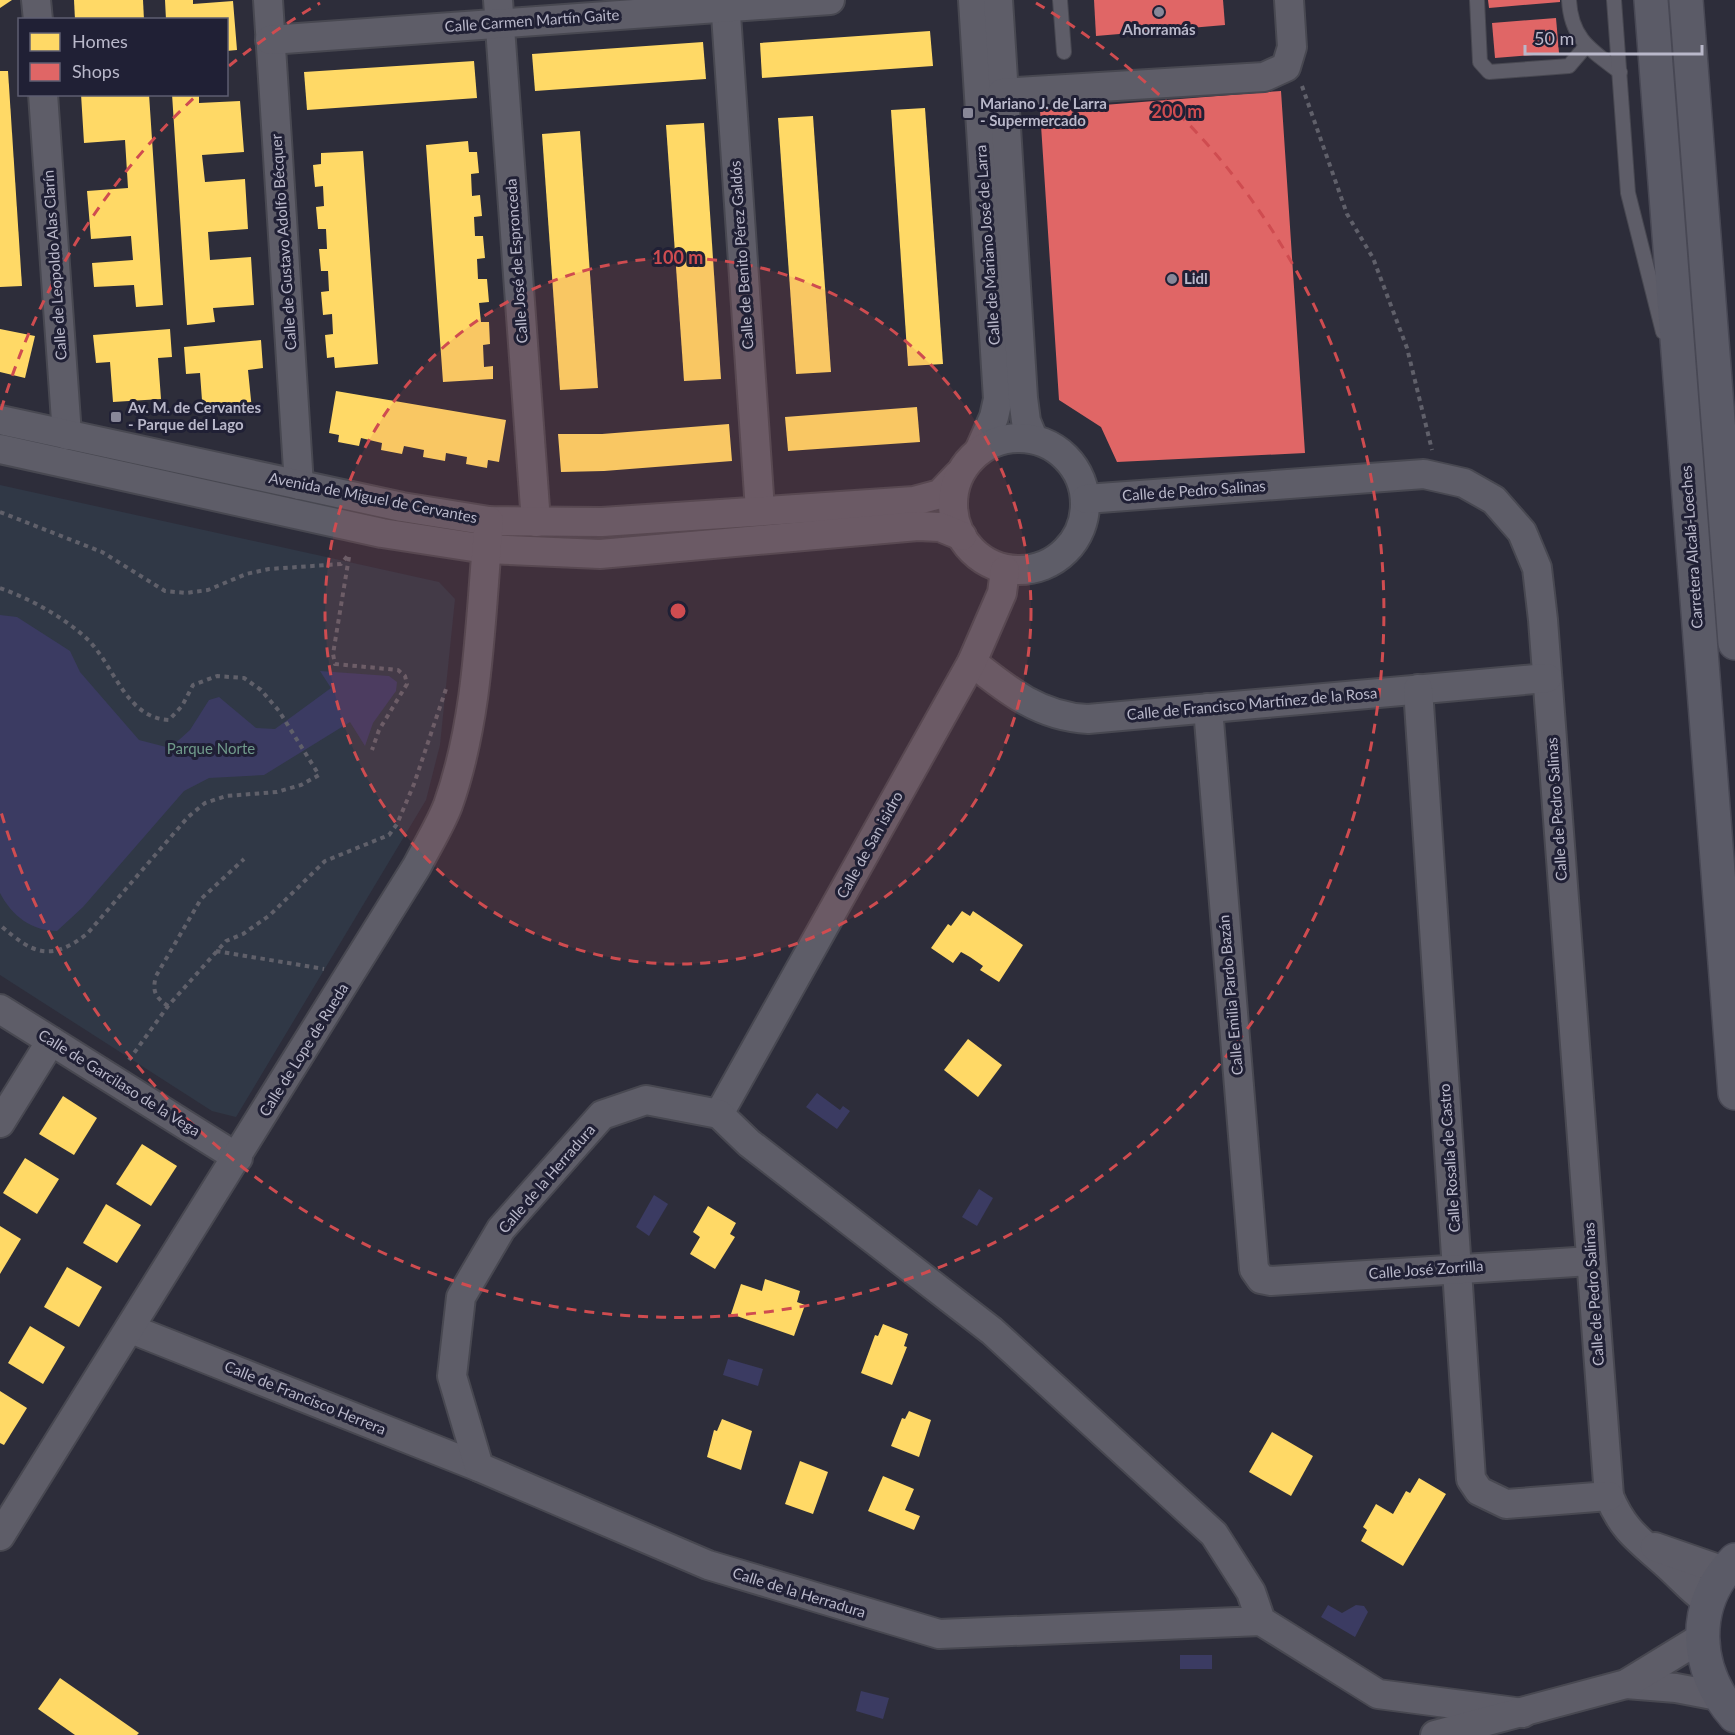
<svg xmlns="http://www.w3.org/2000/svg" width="1735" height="1735" viewBox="0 0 1735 1735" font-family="Lato,sans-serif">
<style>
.green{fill:#303846}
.water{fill:#3b3b62}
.homes{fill:#ffd966}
.shops{fill:#e06666}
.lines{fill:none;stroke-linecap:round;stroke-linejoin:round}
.service-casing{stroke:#484851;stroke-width:16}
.minor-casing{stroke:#484851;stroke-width:32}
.secondary-casing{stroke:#484854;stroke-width:36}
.path{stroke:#60606a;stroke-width:4;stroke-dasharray:4.5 4.5;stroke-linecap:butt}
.service{stroke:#5e5d68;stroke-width:14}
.minor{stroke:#5e5d68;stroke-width:28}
.secondary{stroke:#5b5b67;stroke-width:33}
.ring{fill:none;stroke:#cf4c50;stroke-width:3;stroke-dasharray:10 8}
.poi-dot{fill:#888798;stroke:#202035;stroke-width:2}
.labels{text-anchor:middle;stroke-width:6;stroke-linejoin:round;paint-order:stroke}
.street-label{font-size:15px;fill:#b9b8ca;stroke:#202035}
.poi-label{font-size:15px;font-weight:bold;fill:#b9b8ca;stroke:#202035;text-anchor:start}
.park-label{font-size:15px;fill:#709a8b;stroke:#202035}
.centre{fill:#cf4c50;stroke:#202035;stroke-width:3}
.ring-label{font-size:18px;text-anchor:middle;font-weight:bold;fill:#cf4c50;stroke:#202035;stroke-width:6;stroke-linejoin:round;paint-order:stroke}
</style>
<rect width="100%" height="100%" fill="#2d2d3a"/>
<path class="green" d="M0 485 439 582 455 599 440 745 426 800 236 1117 212 1111 0 975Z"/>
<g class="water">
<path d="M0 615 17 617 70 651 80 672 139 740 170 748 190 730 209 700 219 697 256 728 275 729 331 688 320 671 389 676 397 682 396 691 373 723 365 746 350 722 264 775 209 778 184 791 83 907 57 931C32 931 12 916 0 893Z"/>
<path d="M817 1093 840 1110 843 1106 850 1111 837 1129 806 1107Z"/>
<path d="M979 1189 993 1198 977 1226 962 1217Z"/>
<path d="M654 1195 668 1204 649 1236 636 1227Z"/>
<path d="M728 1359 763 1369 758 1386 723 1375Z"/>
<path d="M1328 1605 1342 1613 1356 1605 1364 1606 1368 1612 1355 1637 1321 1617Z"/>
<rect x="1180" y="1655" width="32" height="14"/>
<path d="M861 1691 889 1698 883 1719 856 1711Z"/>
</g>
<g class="homes">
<path d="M0 0H12L0 8Z"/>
<path d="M74 0H143L144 20H75Z"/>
<path d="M165 0H193V4L233 1 237 50 226 51V20H166Z"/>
<path d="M930 31 933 66 762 78 760 43Z"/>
<path d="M703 42 706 79 535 91 532 54Z"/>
<path d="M474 61 477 98 307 110 304 72Z"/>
<path d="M0 71H8L22 286 0 287Z"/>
<path d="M81 94H149L163 305 136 307 134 285 94 287 92 263 133 260 131 236 91 239 87 191 128 188 125 140 84 143Z"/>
<path d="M172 94H199V103L240 101 244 152 202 155 205 182 245 179 248 229 208 232 210 260 251 257 254 305 213 308 215 322 187 325Z"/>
<path d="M925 108 943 364 908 366 891 110Z"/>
<path d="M813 116 831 372 796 374 778 118Z"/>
<path d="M704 123 721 379 684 381 666 125Z"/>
<path d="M580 131 598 388 560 390 542 134Z"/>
<path d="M468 141 469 152H477L479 173 471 174 472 196 480 195 482 216 474 217 475 236H483L485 258 477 259 478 279H487L489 302 479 303 481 322H489L490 344 483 345 484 367 493 366V379L443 382 426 145Z"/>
<path d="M363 151 378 364 335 368 334 357 327 358 325 335 333 334 332 314 323 315 321 292 329 291 328 271H321L319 249H327L326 229H318L316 207 324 206 323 186 315 187 313 165 321 164V153Z"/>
<path d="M0 329 35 336 25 378 0 372Z"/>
<path d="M170 329 172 357 158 358 161 399 113 402 110 362 96 363 93 335Z"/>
<path d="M261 340 263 368 248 370 252 410 203 414 200 373 186 374 184 347Z"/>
<path d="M336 391 506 420 499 462 488 460 487 468 466 464 467 457 446 453 445 461 423 457 424 450 404 446 402 454 381 450 382 443 361 438 359 446 338 442 339 435 329 433Z"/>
<path d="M917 407 920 442 788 451 785 417Z"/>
<path d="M729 424 732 461 604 471 561 472 558 434H602Z"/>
<path d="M962 911 970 916 973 911 1023 945 999 982 980 970 983 966 970 957 961 952 953 963 931 948 948 924 951 926Z"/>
<path d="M968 1039 1002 1065 978 1097 944 1070Z"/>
<path d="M63 1096 97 1118 74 1155 39 1134Z"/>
<path d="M142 1144 177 1166 151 1206 116 1184Z"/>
<path d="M25 1158 59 1179 37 1214 3 1193Z"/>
<path d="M106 1204 141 1225 117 1263 83 1243Z"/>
<path d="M708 1206 736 1223 730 1234 735 1237 715 1269 690 1254 700 1237 693 1232Z"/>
<path d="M0 1226 21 1239 0 1274Z"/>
<path d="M67 1267 102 1287 79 1327 44 1307Z"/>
<path d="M765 1279 800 1291 797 1302 805 1305 794 1336 731 1314 741 1284 762 1291Z"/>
<path d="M883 1324 908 1334 904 1346 907 1347 892 1385 861 1373 875 1335 878 1336Z"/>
<path d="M30 1326 65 1347 43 1384 8 1363Z"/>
<path d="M0 1391 27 1408 4 1445 0 1443Z"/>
<path d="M909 1411 931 1420 919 1457 891 1446 902 1418 905 1419Z"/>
<path d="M722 1419 752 1431 741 1470 707 1457 714 1430 717 1431Z"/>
<path d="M1272 1432 1313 1456 1291 1496 1249 1472Z"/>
<path d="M800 1461 828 1472 813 1514 785 1504Z"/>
<path d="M883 1476 914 1489 905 1510 920 1516 914 1530 868 1511Z"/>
<path d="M1419 1478 1446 1494 1403 1566 1361 1541 1367 1530 1363 1527 1376 1504 1393 1514 1406 1491 1410 1493Z"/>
<path d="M60 1678 139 1733 137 1735H75L38 1709Z"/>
</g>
<g class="shops">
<path d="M1094 0H1223L1225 25 1096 36Z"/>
<path d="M1488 0H1560V2L1489 8Z"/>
<path d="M1556 18 1559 53 1495 58 1492 23Z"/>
<path d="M1281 91 1305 453 1117 462 1101 427 1059 400 1040 110Z"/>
</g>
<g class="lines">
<g class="service-casing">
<g id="service">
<path d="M1060 0 1064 52"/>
<path d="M1477 0 1480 62 1489 72 1569 66 1586 46"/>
<path d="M1569 0C1571 39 1591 50 1620 72"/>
<path d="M1614 0 1628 193 1663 332"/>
</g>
</g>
<g class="minor-casing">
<g id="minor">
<path d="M36 0 38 20"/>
<path d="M268 0 299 485"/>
<path d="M498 0 536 522"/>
<path d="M725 0 760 510"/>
<path d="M973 0 998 399 994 417 979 451"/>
<path d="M998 0 1023 398 1026 421 1033 438"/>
<path d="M270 40 830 0"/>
<path d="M1002 93 1264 77 1286 67 1292 47 1289 0"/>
<path d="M43 94 67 435"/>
<path d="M0 420 402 507 489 521 602 522 914 501 940 494 958 475"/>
<circle cx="1019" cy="504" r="66"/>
<path d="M0 449 382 533 486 549 600 554 918 526 940 527 962 536"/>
<path d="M1086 499 1424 474 1464 483 1494 500 1522 532 1537 568 1543 620 1609 1496C1623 1530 1639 1540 1665 1563 1681 1577 1690 1589 1707 1601"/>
<path d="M972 662C1008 691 1041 717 1088 719L1547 678"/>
<path d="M1418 689 1471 1479 1479 1491 1506 1504 1609 1496"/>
<path d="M1208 708 1254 1269 1261 1279 1271 1281 1591 1261"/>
<path d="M0 1009 238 1158"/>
<path d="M719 1114 972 662 1002 593 1005 570"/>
<path d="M0 1123 51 1041"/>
<path d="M131 1329 479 1467"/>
<path d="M0 1536 417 866C427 846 440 826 448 805 480 715 480 615 489 521"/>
<path d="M1655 1547 1724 1571"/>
<path d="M1261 1621 939 1634 708 1565 479 1467 452 1376 461 1297 501 1229 602 1115 646 1100 719 1114 749 1143 992 1331 1214 1534 1251 1592 1261 1621 1378 1694 1523 1713"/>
<path d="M1626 1684 1676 1688 1718 1696"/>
<path d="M1435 1735 1626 1684 1701 1638"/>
</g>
</g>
<g class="secondary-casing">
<g id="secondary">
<path d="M1651 0 1735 1093"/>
<path d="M1686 0 1735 643"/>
<path d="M1735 1560C1690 1604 1694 1670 1735 1716"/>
</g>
</g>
<g class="path">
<path d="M1302 86 1347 214 1373 258 1407 348 1432 450"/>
<path d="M0 512 102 552 165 591 186 593 208 590 246 574 269 569 341 564 350 553"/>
<path d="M349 557 333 654 335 664 398 670 405 676 407 684 379 730 372 750"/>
<path d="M0 588C30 599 60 615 84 636 114 662 124 718 169 720L182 706 193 685 217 676 244 678 261 690 279 711 319 775 301 785 277 792 226 796 205 803 188 817 87 934C50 962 33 954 0 925"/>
<path d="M216 951 324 969"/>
<path d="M168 1006C155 997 152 991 156 976L201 899 244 859"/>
<path d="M129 1060 168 1006 226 941 243 934 270 915 325 861 389 835 397 824 414 784 447 686"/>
</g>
<use href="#service" class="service"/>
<use href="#minor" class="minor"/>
<use href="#secondary" class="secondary"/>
</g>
<circle cx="678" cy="611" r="353" fill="#cf4c50" fill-opacity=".12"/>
<g class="ring">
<circle cx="678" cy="611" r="353"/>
<path d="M1 410A706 706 0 0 1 197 95M229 66A706 706 0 0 1 320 3M1036 3A706 706 0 1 1 1 812"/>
</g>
<g class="poi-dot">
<circle cx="1159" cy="12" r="6"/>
<rect x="962" y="107" width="12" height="12" rx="3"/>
<circle cx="1172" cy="279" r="6"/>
<rect x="110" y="411" width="12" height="12" rx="3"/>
</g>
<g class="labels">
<g class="street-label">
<text transform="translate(532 21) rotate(-4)" y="5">Calle Carmen Martín Gaite</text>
<text transform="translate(284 242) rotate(-94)" y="5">Calle de Gustavo Adolfo Bécquer</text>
<text transform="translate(988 245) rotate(-94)" y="5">Calle de Mariano José de Larra</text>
<text transform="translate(742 255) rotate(-94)" y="5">Calle de Benito Pérez Galdós</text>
<text transform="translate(517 261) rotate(-94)" y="5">Calle José de Espronceda</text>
<text transform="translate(55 265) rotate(-94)" y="5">Calle de Leopoldo Alas Clarín</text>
<text transform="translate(1194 491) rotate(-4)" y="5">Calle de Pedro Salinas</text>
<text transform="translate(373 498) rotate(11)" y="5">Avenida de Miguel de Cervantes</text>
<text transform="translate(1692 547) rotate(-94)" y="5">Carretera Alcalá-Loeches</text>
<text transform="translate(1252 704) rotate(-5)" y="5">Calle de Francisco Martínez de la Rosa</text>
<text transform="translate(1557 809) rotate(-94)" y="5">Calle de Pedro Salinas</text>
<text transform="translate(870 845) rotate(-61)" y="5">Calle de San isidro</text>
<text transform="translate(1231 995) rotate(-95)" y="5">Calle Emilia Pardo Bazán</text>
<text transform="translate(304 1050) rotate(-58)" y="5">Calle de Lope de Rueda</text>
<text transform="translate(119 1083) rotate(32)" y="5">Calle de Garcilaso de la Vega</text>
<text transform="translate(1450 1158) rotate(-94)" y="5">Calle Rosalía de Castro</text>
<text transform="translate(547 1179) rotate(-49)" y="5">Calle de la Herradura</text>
<text transform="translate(1426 1270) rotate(-4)" y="5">Calle José Zorrilla</text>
<text transform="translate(1594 1294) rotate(-94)" y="5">Calle de Pedro Salinas</text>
<text transform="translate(305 1398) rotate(22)" y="5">Calle de Francisco Herrera</text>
<text transform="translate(799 1593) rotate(17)" y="5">Calle de la Herradura</text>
</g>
<g class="poi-label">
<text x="1159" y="35" text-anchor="middle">Ahorramás</text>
<text x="980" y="109">Mariano J. de Larra<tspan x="980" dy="17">- Supermercado</tspan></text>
<text x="1184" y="284">Lidl</text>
<text x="128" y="413">Av. M. de Cervantes<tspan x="128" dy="17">- Parque del Lago</tspan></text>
</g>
<g class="park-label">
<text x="211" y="754">Parque Norte</text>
</g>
</g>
<circle cx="678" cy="611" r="9" class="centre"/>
<g class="ring-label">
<text x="1177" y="118">200 m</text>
<text x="678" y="264">100 m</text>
</g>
<rect x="18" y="18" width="210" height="78" fill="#202035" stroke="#5d5d71" stroke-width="1.5"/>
<rect x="30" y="33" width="30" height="18" fill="#ffd966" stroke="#5d5d71" stroke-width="1.5"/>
<text x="72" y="48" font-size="18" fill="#b9b8ca">Homes</text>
<rect x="30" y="63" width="30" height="18" fill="#e06666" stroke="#5d5d71" stroke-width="1.5"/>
<text x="72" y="78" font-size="18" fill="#b9b8ca">Shops</text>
<path d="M1525 45v9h177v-9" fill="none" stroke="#b9b8ca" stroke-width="3"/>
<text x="1534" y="45" font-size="18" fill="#b9b8ca" stroke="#202035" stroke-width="4.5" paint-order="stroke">50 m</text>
</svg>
